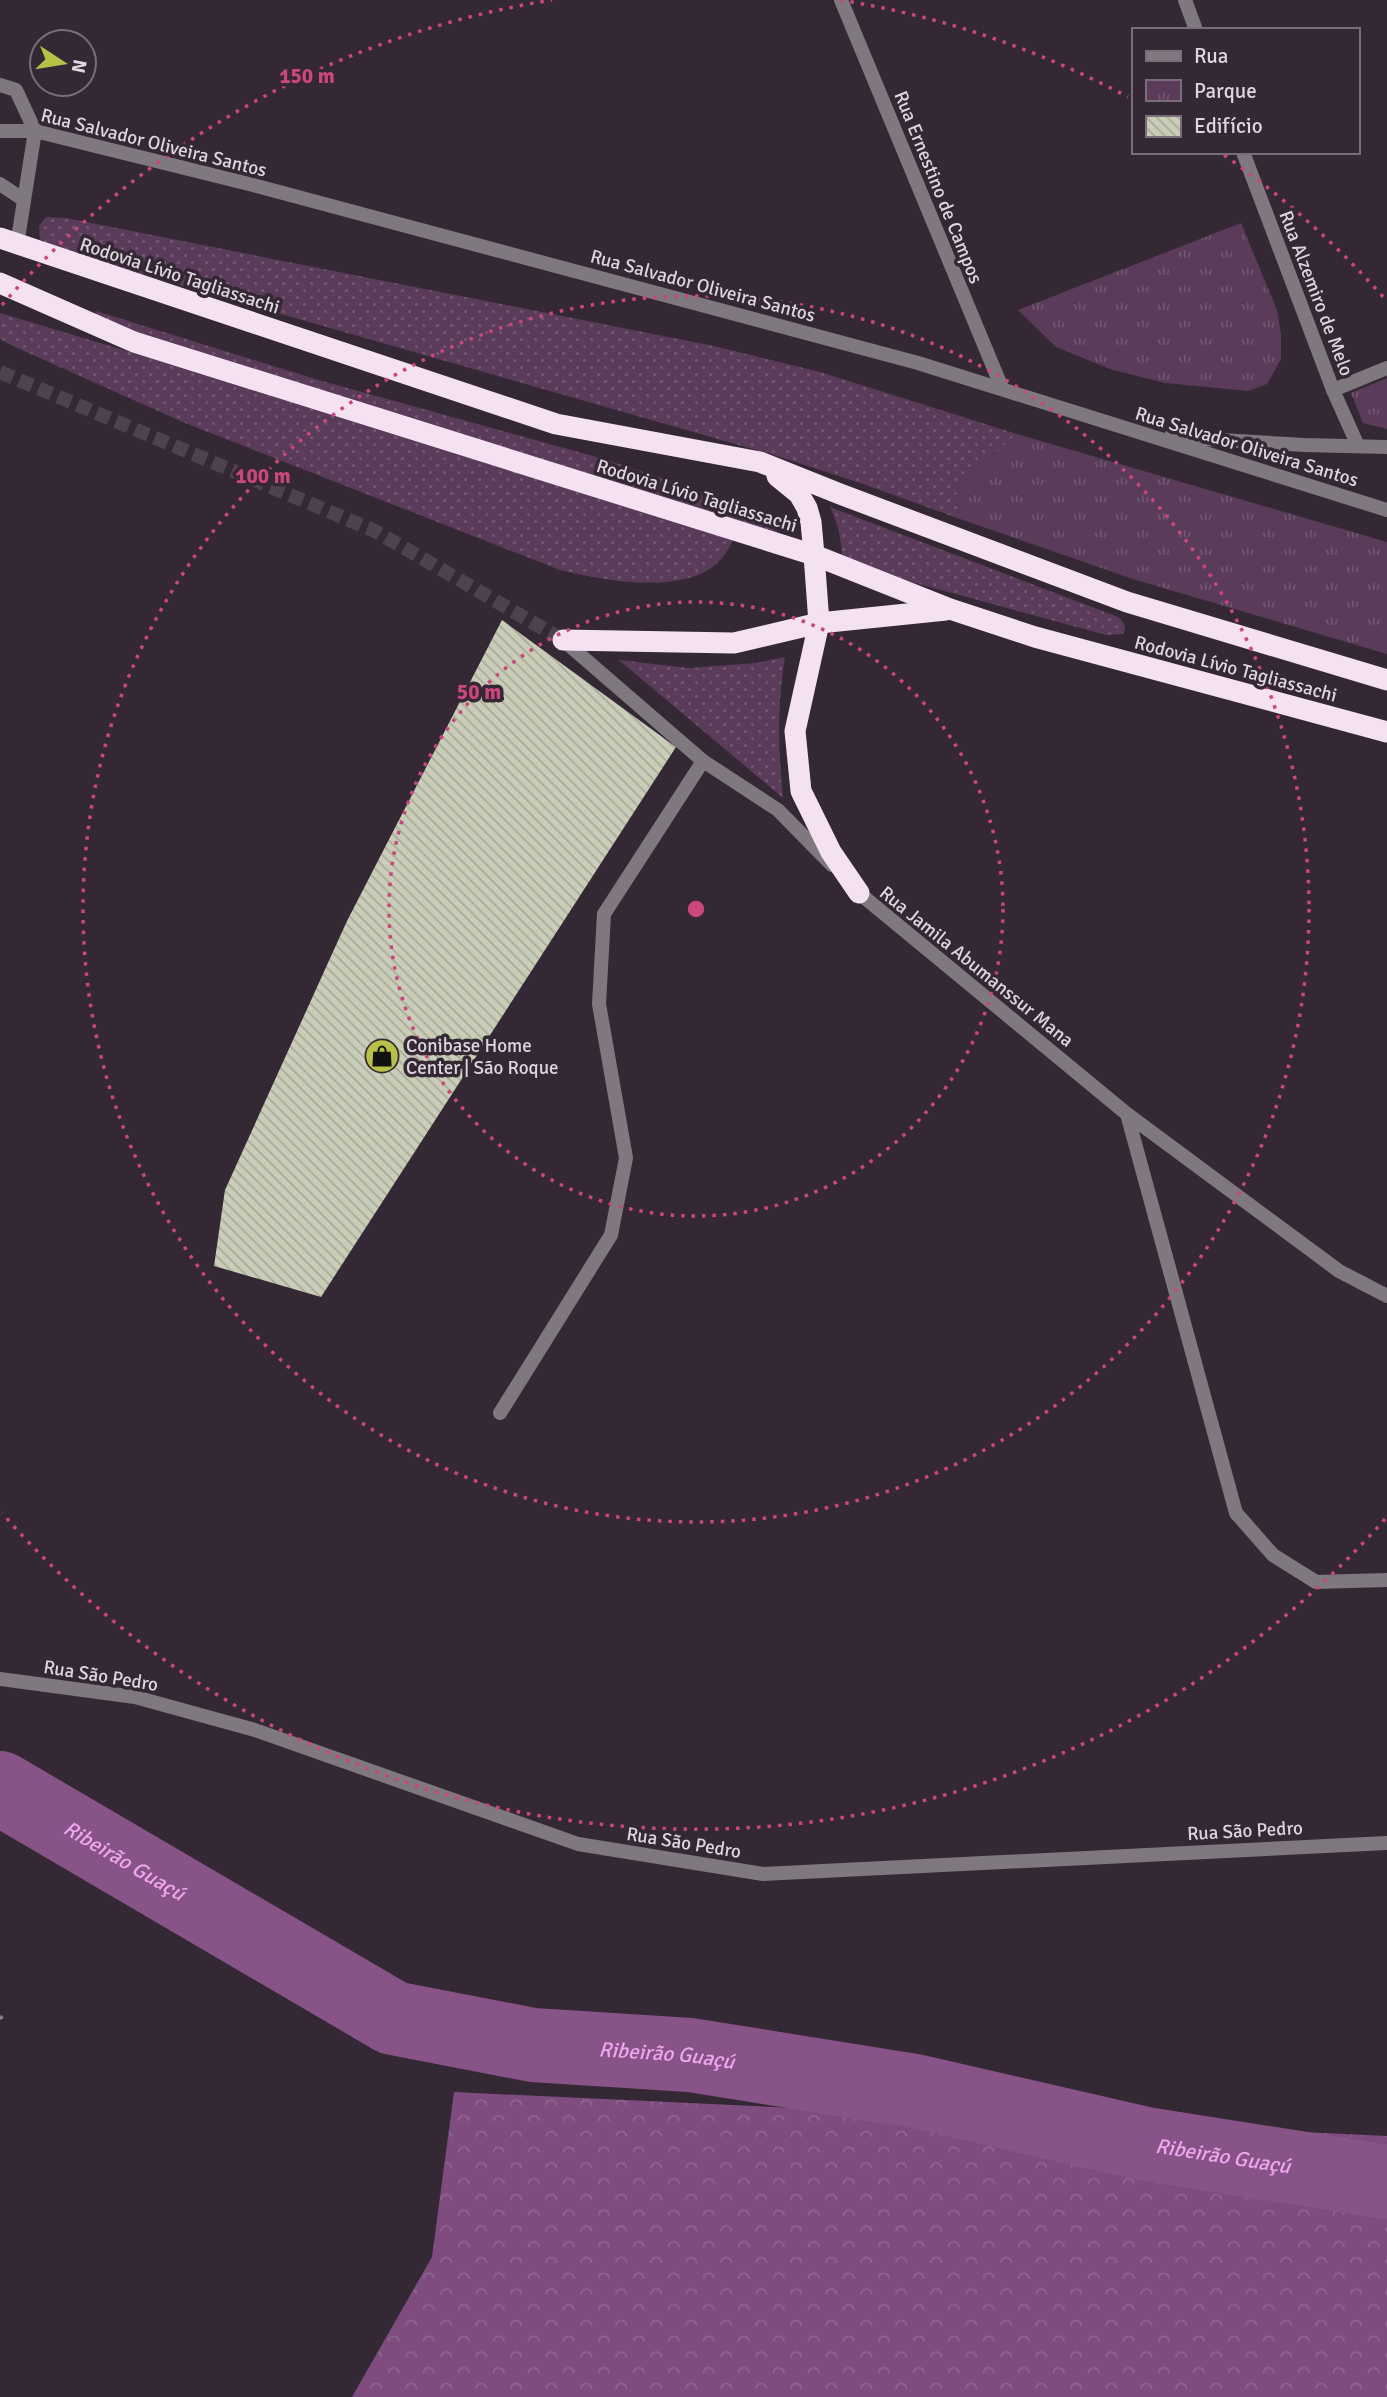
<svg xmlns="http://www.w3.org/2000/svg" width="1387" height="2397" viewBox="0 0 1387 2397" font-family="Signika,sans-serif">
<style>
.grass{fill:url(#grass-dots)}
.forest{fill:url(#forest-crowns)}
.park{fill:url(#park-tufts)}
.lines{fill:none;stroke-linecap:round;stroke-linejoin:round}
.river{stroke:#885488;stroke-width:74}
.building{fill:url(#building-back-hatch)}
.street-tunnel{stroke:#4e424e;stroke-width:14;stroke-dasharray:14 7;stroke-linecap:butt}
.path{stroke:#8b808b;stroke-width:4.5;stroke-dasharray:3.5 5;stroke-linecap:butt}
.lane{stroke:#7f787f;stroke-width:14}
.street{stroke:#7f787f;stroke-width:14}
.highway{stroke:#f4e2f3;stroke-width:21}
.ring{fill:none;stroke:#c9477c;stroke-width:3.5;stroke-dasharray:3.5 7}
.labels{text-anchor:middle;stroke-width:7;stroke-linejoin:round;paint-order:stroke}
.street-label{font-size:19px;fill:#ded5de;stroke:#352835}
.poi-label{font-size:19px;fill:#ded5de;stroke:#352835;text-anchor:start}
.water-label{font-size:21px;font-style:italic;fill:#f0a5ef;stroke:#352835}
.centre{fill:#c9477c;stroke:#352835;stroke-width:3.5}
.ring-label{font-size:21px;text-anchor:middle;font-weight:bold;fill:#c9477c;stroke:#352835;stroke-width:7;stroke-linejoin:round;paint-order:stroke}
</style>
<defs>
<pattern id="grass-dots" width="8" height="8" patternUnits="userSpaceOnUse" patternTransform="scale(1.75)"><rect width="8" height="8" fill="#5a3b5a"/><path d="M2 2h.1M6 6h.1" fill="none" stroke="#715671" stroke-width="1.8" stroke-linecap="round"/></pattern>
<pattern id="forest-crowns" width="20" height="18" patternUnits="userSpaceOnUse" patternTransform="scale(1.75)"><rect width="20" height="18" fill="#7f4c7f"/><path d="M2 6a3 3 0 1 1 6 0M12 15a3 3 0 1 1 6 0" fill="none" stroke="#916591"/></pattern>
<pattern id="park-tufts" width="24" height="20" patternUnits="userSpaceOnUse" patternTransform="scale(1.75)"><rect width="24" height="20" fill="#5a3b5a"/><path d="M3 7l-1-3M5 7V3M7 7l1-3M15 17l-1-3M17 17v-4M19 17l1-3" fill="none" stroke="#715671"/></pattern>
<pattern id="building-back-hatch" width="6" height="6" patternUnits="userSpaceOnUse" patternTransform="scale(1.75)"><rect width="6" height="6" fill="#cacdb7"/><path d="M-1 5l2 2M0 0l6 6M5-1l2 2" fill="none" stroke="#a8aa9a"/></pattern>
</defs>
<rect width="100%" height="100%" fill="#352835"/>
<g class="grass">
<path d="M46 217 66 218 714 346 820 372 1017 434 957 487 960 519 863 484 774 455 64 252 40 239 39 226Z"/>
<path d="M96 311 315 379 604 459 760 511 775 524 780 541 94 321Z"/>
<path d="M0 313 737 533C730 546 724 559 711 568 673 594 602 580 560 570L185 423 15 347 0 339Z"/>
<path d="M830 507 1118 617C1124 622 1127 626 1123 634L1106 635 842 563C842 542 839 525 830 507Z"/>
<path d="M785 657C777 705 778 749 783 798L619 660 689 668 756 663Z"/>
</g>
<path class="forest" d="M454 2092 1387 2136V2397H352L432 2257Z"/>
<g class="park">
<path d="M1241 223 1277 310 1281 334V359L1267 384 1248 391 1165 383 1110 369 1056 347 1018 310Z"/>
<path d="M1387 378V429L1363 423 1351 393Z"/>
<path d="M1017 434 1387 542V654L1136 580 960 519 956 487Z"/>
</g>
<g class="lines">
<path class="river" id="s1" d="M0 1788 393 2018 533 2045 690 2055 915 2091 1146 2144 1387 2182"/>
</g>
<path class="building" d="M502 620 676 747 321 1297 214 1266 225 1190 347 921Z"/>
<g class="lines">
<path class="street-tunnel" d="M0 372 375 531 563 640"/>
<path class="path" d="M0 2016 4 2023"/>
<g class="lane">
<path d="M1127 1114 1236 1513 1273 1555 1316 1582 1387 1580"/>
<path d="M500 1413 611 1235 626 1158 599 1004 604 914 703 761"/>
</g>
<g class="street">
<path d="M841 0 1002 388"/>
<path d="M1185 0 1196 30"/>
<path d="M0 85 16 90 35 131"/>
<path d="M0 131H35L249 184 918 363 1387 510"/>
<path d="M1243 152 1333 390 1358 446"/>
<path d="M0 184 24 200"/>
<path d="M17 245 35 131"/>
<path d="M1333 390 1387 368"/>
<path d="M1170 437 1304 445 1387 447"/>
<path d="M563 640 703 761 778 810 832 865"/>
<path d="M853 888 1127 1114 1339 1271 1387 1296"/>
<path d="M0 1679 135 1697 255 1730 578 1844 763 1874 1387 1843"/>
</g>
<g class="highway">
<path d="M0 238 556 424 760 462 840 494 1127 602 1387 680"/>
<path d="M0 283 134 342 814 555 950 609 1035 637 1387 732"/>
<path d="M777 476 799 494 807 508 811 522 814 555 819 623 795 731 801 791 831 852 859 893"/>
<path d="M563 640 734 643 819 623 946 610"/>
</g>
</g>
<g class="ring">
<circle cx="696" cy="909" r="307"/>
<circle cx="696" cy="909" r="613"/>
<path d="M1385 1519A920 920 0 0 1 2 1513M2 305A920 920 0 0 1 552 0M840 0A920 920 0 0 1 1128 97M1224 155A920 920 0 0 1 1385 299"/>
</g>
<defs>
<g id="shop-disc" transform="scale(1.75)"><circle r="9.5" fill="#b8c147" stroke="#352835"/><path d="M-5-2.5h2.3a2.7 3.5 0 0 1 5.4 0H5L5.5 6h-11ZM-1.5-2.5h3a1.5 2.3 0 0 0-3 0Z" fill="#111"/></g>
</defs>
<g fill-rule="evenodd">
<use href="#shop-disc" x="382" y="1056"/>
</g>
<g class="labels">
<g class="street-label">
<text transform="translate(154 142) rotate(14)" y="7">Rua Salvador Oliveira Santos</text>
<text transform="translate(939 187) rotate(68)" y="7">Rua Ernestino de Campos</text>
<text transform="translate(180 275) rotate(18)" y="7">Rodovia Lívio Tagliassachi</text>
<text transform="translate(703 285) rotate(15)" y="7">Rua Salvador Oliveira Santos</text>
<text transform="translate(1317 293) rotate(69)" y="7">Rua Alzemiro de Melo</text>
<text transform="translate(1247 446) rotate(17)" y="7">Rua Salvador Oliveira Santos</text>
<text transform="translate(697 495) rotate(17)" y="7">Rodovia Lívio Tagliassachi</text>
<text transform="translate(1236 668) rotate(15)" y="7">Rodovia Lívio Tagliassachi</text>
<text transform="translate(977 966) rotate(39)" y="7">Rua Jamila Abumanssur Mana</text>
<text transform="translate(101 1675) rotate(9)" y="7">Rua São Pedro</text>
<text transform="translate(1245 1830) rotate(-3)" y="7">Rua São Pedro</text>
<text transform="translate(684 1842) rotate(9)" y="7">Rua São Pedro</text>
</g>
<g class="poi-label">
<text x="406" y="1052">Conibase Home<tspan x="406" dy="22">Center | São Roque</tspan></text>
</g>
<g class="water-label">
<text dy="7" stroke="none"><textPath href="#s1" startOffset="144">Ribeirão Guaçú</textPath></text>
<text dy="7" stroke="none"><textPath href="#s1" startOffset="732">Ribeirão Guaçú</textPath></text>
<text dy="7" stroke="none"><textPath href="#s1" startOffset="1298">Ribeirão Guaçú</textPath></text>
</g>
</g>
<circle cx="696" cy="909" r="10" class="centre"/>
<g class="ring-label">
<text x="307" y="83">150 m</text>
<text x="263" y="483">100 m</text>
<text x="479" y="699">50 m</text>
</g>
<rect x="1132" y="28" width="228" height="126" fill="#352835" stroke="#796d79" stroke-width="2"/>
<rect x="1146" y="51" width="35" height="10" fill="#7f787f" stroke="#796d79" stroke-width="2"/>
<text x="1194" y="63" font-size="21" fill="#ded5de">Rua</text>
<rect x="1146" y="80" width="35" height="21" fill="url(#park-tufts)" stroke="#796d79" stroke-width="2"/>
<text x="1194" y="98" font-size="21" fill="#ded5de">Parque</text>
<rect x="1146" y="116" width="35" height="21" fill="url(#building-back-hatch)" stroke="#796d79" stroke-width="2"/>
<text x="1194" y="133" font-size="21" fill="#ded5de">Edifício</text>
<g transform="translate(63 63) rotate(102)"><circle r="33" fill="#352835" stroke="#796d79" stroke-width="2"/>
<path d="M0-5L12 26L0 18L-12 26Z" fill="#b8c147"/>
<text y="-10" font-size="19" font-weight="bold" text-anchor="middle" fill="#ded5de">N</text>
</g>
</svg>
